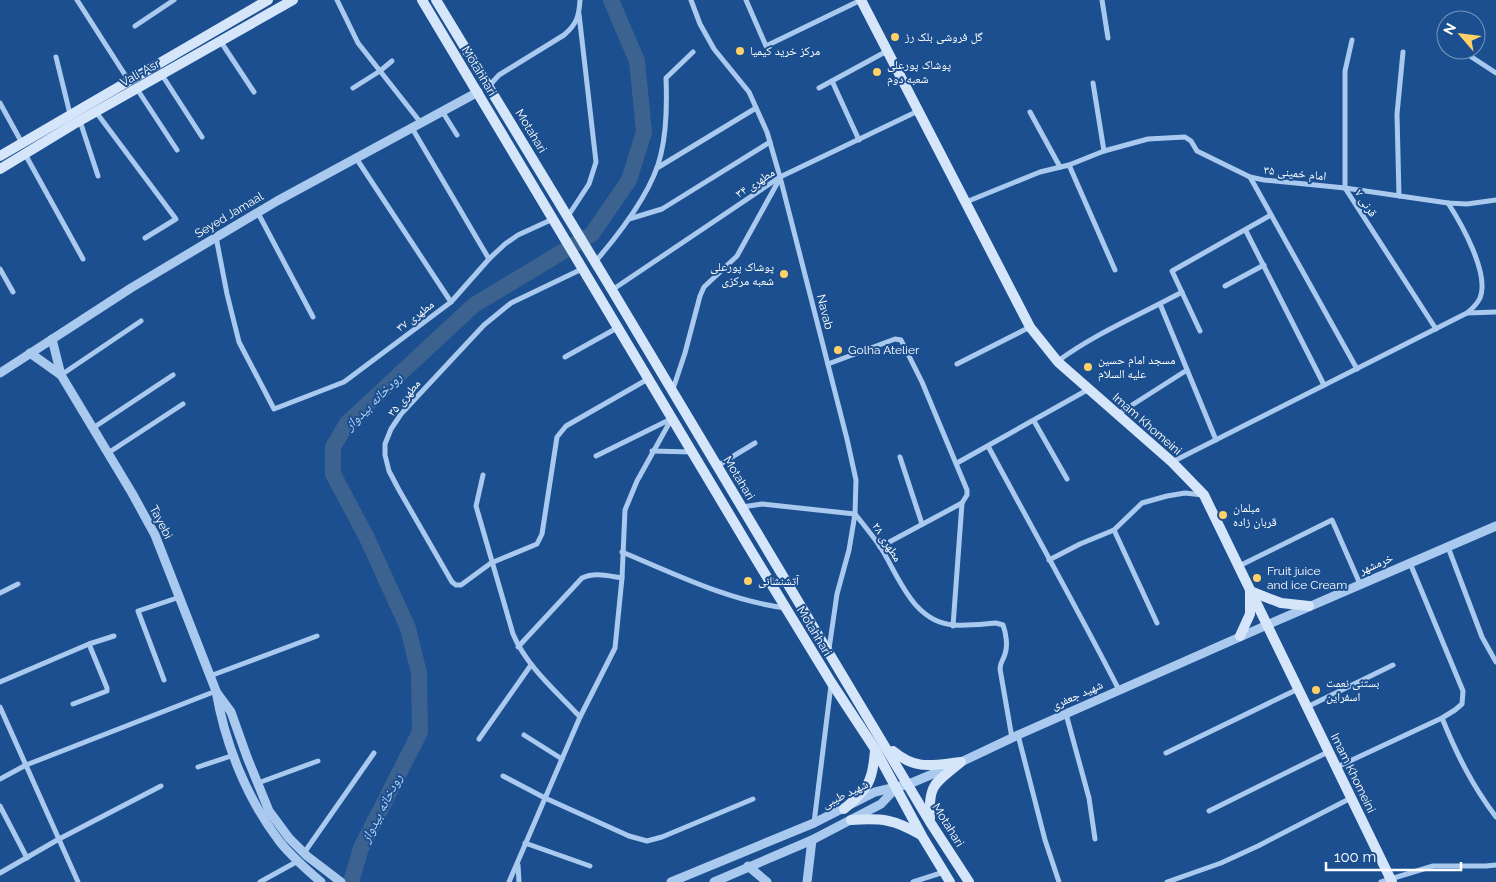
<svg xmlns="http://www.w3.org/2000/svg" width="1496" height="882" viewBox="0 0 1496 882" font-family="Raleway,'Noto Naskh Arabic',sans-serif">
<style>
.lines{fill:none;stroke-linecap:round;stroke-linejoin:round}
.river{stroke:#3c6290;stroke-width:16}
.minor{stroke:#a9c9ee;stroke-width:5}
.tertiary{stroke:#a9c9ee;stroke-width:9}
.secondary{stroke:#d6e6fa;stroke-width:10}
.poi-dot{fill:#ffd166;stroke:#1b4f8f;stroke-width:2}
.labels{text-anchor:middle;stroke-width:4;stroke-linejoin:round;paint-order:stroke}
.poi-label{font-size:12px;fill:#fff;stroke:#1b4f8f;text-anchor:start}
.street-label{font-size:12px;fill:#fff;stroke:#1b4f8f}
.water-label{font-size:14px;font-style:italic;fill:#b5d3f5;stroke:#1b4f8f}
</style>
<rect width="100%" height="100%" fill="#1b4f8f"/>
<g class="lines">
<path class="river" d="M351 882 361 848 420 732 419 673 408 628 367 538 333 474V447L347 423 474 305 592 234 629 180 644 132 637 61 611 0"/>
<g class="minor">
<path d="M77 0 129 81"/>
<path d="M337 0 358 43 421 123"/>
<path d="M691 0 700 24 714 49 749 92 767 132 780 177 847 439 856 480 855 514 849 550 837 594 829 649"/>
<path d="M746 0 766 46 861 0"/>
<path d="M1102 0 1108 38"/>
<path d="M135 26 174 0"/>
<path d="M1352 40 1345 71V188L1436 329"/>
<path d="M221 42 254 92"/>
<path d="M1470 56 1496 73"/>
<path d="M56 57 70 114"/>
<path d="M162 75 202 137"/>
<path d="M832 81 859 140"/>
<path d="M1093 83 1104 151"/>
<path d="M489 86 499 75 564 35C577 24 579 16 580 0"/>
<path d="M353 88 380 71 392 61"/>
<path d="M819 88 887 51"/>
<path d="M137 89 177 150"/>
<path d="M0 103 22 143"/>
<path d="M442 111 457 135"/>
<path d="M96 112 176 219 145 238"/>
<path d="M1030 112 1060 167"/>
<path d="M80 121 98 176"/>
<path d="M412 128 489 259"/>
<path d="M25 154 83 259"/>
<path d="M356 158 451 302"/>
<path d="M1069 165 1115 270"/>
<path d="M657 168 756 108"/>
<path d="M1250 177 1357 369"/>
<path d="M1399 196 1397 114 1403 52"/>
<path d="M966 202 1040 172 1069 165 1104 151 1148 139 1185 137 1191 141 1197 151 1250 177 1264 180 1345 188 1448 203 1467 204 1496 200"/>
<path d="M258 213 313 317"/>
<path d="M568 216 589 184 596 162 579 14"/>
<path d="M629 219 662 209 770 142"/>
<path d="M1246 231 1324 385"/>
<path d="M216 237 227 294 239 342 274 409 344 382 451 302 489 259 505 244 518 235 553 219"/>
<path d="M595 262C620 233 653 191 661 154 667 129 667 103 666 78L693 52"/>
<path d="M0 269 13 292"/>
<path d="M582 269 511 303 484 325 401 414 391 429 385 444V455L389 471 399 490 452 582 456 585H461L491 563 537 544 542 534 557 437 566 426 648 379"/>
<path d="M1225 286 1264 265"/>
<path d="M612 290 780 177 918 111"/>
<path d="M1160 304 1216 440"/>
<path d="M1467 313 1496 312"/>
<path d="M1200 331 1172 271 1271 215"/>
<path d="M565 357 617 328"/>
<path d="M1058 361C1096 333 1140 315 1182 292"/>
<path d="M828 364 895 339 901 340 922 382 967 490V495L962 503 880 547"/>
<path d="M957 364 1030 327"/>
<path d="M61 375 141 321"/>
<path d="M673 389 685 353 700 296 704 287 737 256 779 180"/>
<path d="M1118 414 1187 370"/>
<path d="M1034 421 1067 479"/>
<path d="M93 428 173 375"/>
<path d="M988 446C1032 528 1077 608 1119 690"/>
<path d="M652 451 692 452"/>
<path d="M108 453 183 404"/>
<path d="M596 456 671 419"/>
<path d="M900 457 922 524"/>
<path d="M1172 462 1467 313C1472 309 1477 304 1480 298 1490 274 1461 223 1448 203"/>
<path d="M957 463 1089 389"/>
<path d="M717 466 755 443"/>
<path d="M483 475 476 506 513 634C527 667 556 691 580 717"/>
<path d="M742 507 762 504 855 514C864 525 873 536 881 548 899 577 913 622 954 625 968 626 983 624 996 623L1003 625C1006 633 1008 646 1005 654 1003 661 1000 662 1000 669L1012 738"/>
<path d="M1114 530 1157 623"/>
<path d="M1448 547 1482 637 1496 662"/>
<path d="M622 552C675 574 729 601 786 608"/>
<path d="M1049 560 1080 544 1114 530 1142 503 1167 496 1185 493 1203 495"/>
<path d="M1239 566 1332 520 1360 584"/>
<path d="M0 593 18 584"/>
<path d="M953 626 962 503"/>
<path d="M518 647 582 578C595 572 608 576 622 578"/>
<path d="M210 676 317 636"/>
<path d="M164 680 138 611 180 597"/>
<path d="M0 682 89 644 114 636"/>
<path d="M73 704 107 691V688L89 644"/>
<path d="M0 707 78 882"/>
<path d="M1307 707 1393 665"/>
<path d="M1066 714 1089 798 1095 839"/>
<path d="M1442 718C1457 755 1472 785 1496 817"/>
<path d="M524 735 562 759"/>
<path d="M1018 735 1045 840 1059 882"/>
<path d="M479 739 531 665"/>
<path d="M1166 753 1298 689"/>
<path d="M198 767 234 755"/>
<path d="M1337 767 1442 718 1455 710 1462 704 1463 691 1410 563"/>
<path d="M503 776 545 798 629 836 647 841 662 837 753 799"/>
<path d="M0 779 26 765 216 691"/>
<path d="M258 783 318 761"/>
<path d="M0 806 27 858"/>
<path d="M1209 811 1328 752"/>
<path d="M814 823 831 685"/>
<path d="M525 843 590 866"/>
<path d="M304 853 374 753"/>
<path d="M518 865 519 882"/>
<path d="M0 873 59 839 161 786"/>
<path d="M260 882 298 861"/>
<path d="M509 882 580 717 615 648 622 578 625 510 637 481 672 418"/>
<path d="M913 882 944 872"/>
<path d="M1167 882 1221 863 1258 846 1351 798"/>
<path d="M1381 882 1433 866H1486L1496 865"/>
</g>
<g class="tertiary">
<path d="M52 339 61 375 132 493 155 535 216 691C225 744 247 799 280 842 292 857 307 870 321 882"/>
<path d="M30 353 61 375"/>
<path d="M0 373 131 288 277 201 478 92"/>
<path d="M217 693 231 712 247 757 269 811 289 838 307 856 341 882"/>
<path d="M748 866 767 882"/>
<path d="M671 882 814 823 875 792 909 784 961 762 1018 735 1267 625 1496 526"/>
<path d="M714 882 812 840 881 804 896 788"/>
<path d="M807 882 812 840"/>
</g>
<g class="secondary">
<path d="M422 0 753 554 831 682 875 749 922 836 950 882"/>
<path d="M436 0 612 290 930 822 969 882"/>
<path d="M861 0 1030 327 1058 362 1172 462 1204 495 1392 882"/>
<path d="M0 156 268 0"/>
<path d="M0 169 74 124 293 0"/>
<path d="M1240 636 1250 614V591L1281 603 1309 606"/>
<path d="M893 751C917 771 933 765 961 762 936 783 928 783 930 818"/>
<path d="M844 809C868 789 873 781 875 750"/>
<path d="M851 820C882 818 894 819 921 835"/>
</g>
</g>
<g class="poi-dot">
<circle cx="895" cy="37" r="5"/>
<circle cx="740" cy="51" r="5"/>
<circle cx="877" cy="72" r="5"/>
<circle cx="784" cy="274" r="5"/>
<circle cx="838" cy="350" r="5"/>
<circle cx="1088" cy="367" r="5"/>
<circle cx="1223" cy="515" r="5"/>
<circle cx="1257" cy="578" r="5"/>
<circle cx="748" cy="581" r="5"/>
<circle cx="1316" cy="690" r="5"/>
</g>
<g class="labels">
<g class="poi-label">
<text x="905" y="41">گل فروشی بلک رز</text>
<text x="750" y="55">مرکز خرید کیمیا</text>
<text x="887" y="69">پوشاک پورعلی<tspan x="887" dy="14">شعبه دوم</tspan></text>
<text x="774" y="271" text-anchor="end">پوشاک پورعلی<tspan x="774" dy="14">شعبه مرکزی</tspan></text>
<text x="848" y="354">Golha Atelier</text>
<text x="1098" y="364">مسجد امام حسین<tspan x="1098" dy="14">علیه السلام</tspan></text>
<text x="1233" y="512">مبلمان<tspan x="1233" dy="14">قربان زاده</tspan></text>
<text x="1267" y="575">Fruit juice<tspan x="1267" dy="14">and ice Cream</tspan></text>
<text x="758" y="585">آتشنشانی</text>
<text x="1326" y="687">بستنی نعمت<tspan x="1326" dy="14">اسفراین</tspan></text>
</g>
<g class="street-label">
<text transform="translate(479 71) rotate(59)" y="4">Motahhari</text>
<text transform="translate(140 73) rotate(-29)" y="4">Vali-Asr</text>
<text transform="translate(531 131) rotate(59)" y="4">Motahari</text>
<text transform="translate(1295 173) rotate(6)" y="4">امام خمینی ۳۵</text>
<text transform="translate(755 183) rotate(-33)" y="4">مطهری ۳۴</text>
<text transform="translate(1366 203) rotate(57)" y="4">قرنی ۷</text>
<text transform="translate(229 215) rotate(-31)" y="4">Seyed Jamaal</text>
<text transform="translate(825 312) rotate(76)" y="4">Navab</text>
<text transform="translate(415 316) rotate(-37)" y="4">مطهری ۳۷</text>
<text transform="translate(404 398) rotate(-50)" y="4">مطهری ۳۵</text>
<text transform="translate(1147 424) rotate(41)" y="4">Imam Khomeini</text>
<text transform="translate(739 478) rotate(59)" y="4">Motahari</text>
<text transform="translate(161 522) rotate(63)" y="4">Tayebi</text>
<text transform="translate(887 542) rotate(57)" y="4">مطهری ۲۸</text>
<text transform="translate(1376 564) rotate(-23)" y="4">خرمشهر</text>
<text transform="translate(814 631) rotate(59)" y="4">Motahhari</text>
<text transform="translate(1077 695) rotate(-24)" y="4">شهید جعفری</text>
<text transform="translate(1353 773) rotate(64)" y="4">Imam Khomeini</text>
<text transform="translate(845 794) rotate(-26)" y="4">شهید طیبی</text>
<text transform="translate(948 825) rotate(58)" y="4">Motahari</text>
</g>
<g class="water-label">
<text transform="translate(373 401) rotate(-45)" y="5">رودخانه بیدواز</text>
<text transform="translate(381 808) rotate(-63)" y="5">رودخانه بیدواز</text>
</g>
</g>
<g transform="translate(1461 35) rotate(298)"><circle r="24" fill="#1b4f8f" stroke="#7695bc"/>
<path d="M0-4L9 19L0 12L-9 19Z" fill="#ffd166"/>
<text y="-8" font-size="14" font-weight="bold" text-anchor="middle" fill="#ffffff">N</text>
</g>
<path d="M1326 862v8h135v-8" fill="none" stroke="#ffffff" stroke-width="2.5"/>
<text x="1334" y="862" font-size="15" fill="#ffffff" stroke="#1b4f8f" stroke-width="4" paint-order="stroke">100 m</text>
</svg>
